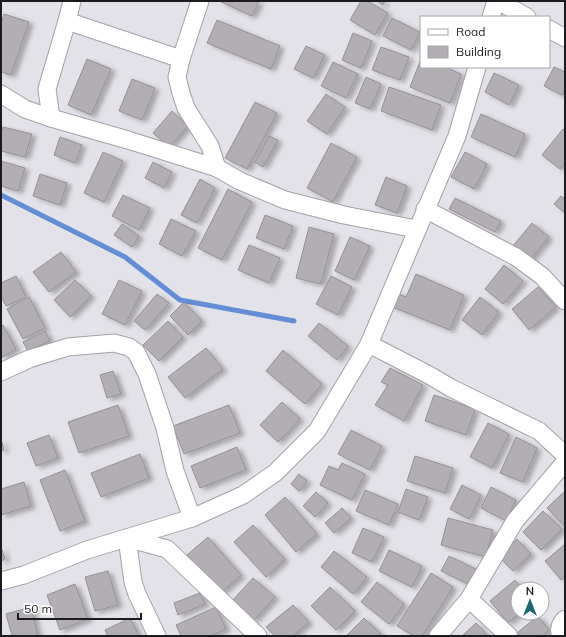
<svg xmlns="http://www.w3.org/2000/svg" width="566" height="637" viewBox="0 0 566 637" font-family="Mulish,sans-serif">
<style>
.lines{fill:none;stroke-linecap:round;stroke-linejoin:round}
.stream{stroke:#638dd7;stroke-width:5}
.building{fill:#b2aeb3;stroke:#949195;filter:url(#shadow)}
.minor-casing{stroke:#a0a1a6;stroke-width:19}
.minor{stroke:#fff;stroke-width:17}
</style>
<defs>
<filter id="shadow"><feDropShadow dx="4.5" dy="2.5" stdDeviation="2" flood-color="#0004"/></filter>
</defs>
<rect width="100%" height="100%" fill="#e2e2e8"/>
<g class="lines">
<path class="stream" d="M1 195 125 257 180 300 294 321"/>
</g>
<g class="building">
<path d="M221 1H259L252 16 221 2Z"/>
<path d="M361 1H367L388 13 375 35 350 20Z"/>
<path d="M377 1H385L383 5Z"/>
<path d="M4 14 29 22 11 75 1 72V23Z"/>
<path d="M392 18 420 32 411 50 383 36Z"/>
<path d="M217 20 280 46 271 69 207 43Z"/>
<path d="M353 33 372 41 361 68 342 60Z"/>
<path d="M306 46 325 55 313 78 294 69Z"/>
<path d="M381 47 409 57 400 80 372 70Z"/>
<path d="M87 59 111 69 91 115 68 105Z"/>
<path d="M421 59V67H445L461 74 450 103 410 87Z"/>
<path d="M333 62 358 74 346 98 321 86Z"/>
<path d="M554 67 565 72V89L562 95 544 86Z"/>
<path d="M494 73 519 85 509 105 485 92Z"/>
<path d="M366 77 381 84 370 109 355 103Z"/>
<path d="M132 79 155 88 142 120 119 111Z"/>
<path d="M389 87 441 105 432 130 381 111Z"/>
<path d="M326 94 345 107 327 134 307 121Z"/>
<path d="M255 102 277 113 247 169 225 158Z"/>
<path d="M172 111 188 126 169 147 153 133Z"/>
<path d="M481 114 525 134 515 157 471 137Z"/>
<path d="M3 127 32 134 25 157 1 151V134Z"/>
<path d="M563 129 565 131V163L560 169 542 155Z"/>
<path d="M269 136 278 140 263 167 255 162Z"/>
<path d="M60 137 82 145 75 163 54 155Z"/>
<path d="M331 143 357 157 333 202 307 188Z"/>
<path d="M103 152 123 161 104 202 84 193Z"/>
<path d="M465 152 487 164 474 189 451 177Z"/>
<path d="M1 161 25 168 18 191 1 186Z"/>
<path d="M153 162 172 172 164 188 145 178Z"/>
<path d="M40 174 67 183 60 205 33 196Z"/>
<path d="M386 177 407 186 397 213 375 205Z"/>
<path d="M200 179 215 188 197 223 181 215Z"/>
<path d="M228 189 252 202 222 260 198 248Z"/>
<path d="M123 195 150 208 139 230 112 216Z"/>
<path d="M561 196 565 199V213L554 204Z"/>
<path d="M455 198 501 221 495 232 449 209Z"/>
<path d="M265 215 293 226 284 249 256 238Z"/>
<path d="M171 219 196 231 182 256 159 244Z"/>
<path d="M532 223 549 237 529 261 512 247Z"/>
<path d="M122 224 139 236 132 247 114 235Z"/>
<path d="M309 227 334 234 321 284 296 278Z"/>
<path d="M350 237 370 246 354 280 335 271Z"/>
<path d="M249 245 280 258 269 283 238 270Z"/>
<path d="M61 252 76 272 49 292 33 272Z"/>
<path d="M504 265 523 281 503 304 485 289Z"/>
<path d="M416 274 464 295 450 330 390 306 397 293 406 297Z"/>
<path d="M16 276 26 297 6 306 1 296V283Z"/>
<path d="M331 276 352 287 338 315 316 304Z"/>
<path d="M75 280 91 296 70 317 54 300Z"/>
<path d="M119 280 142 291 125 325 102 314Z"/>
<path d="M538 287 556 307 529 330 512 309Z"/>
<path d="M157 294 169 303 145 330 134 321Z"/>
<path d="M29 297 45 328 23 339 7 309Z"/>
<path d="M480 297 499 312 482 335 462 320Z"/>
<path d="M184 302 202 321 188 335 170 316Z"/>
<path d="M168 321 183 337 159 361 143 345Z"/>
<path d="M319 323 348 346 337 360 308 336Z"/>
<path d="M3 325 16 349 1 358V326Z"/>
<path d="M45 331 50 341 28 351 23 342Z"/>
<path d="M206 348 223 369 185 398 168 377Z"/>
<path d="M283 350 322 384 305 404 266 371Z"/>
<path d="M390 368 423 385 404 421 375 405 388 385 381 382Z"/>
<path d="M113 371 121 394 107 398 100 375Z"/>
<path d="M434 395 475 409 466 435 425 421Z"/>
<path d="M282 402 300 419 278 442 260 425Z"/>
<path d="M118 405 129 436 79 453 68 422Z"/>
<path d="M229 405 240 433 184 454 173 426Z"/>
<path d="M488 423 509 434 492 468 470 457Z"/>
<path d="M351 430 382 446 370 470 338 454Z"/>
<path d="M49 435 58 458 36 466 27 443Z"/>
<path d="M516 437 537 448 523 482 500 473Z"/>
<path d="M1 439 4 450 1 451Z"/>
<path d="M237 447 246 470 200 488 191 466Z"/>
<path d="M140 454 149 478 101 497 91 473Z"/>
<path d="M415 456 453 468 445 493 407 481Z"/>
<path d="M342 463 365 474 352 500 320 485 329 466 338 470Z"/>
<path d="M65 470 85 521 60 531 40 480Z"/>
<path d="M299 474 307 481 299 491 291 484Z"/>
<path d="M24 482 31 506 1 515V489Z"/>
<path d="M462 485 481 495 469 519 450 509Z"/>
<path d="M491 487 516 500 506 521 481 508Z"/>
<path d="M406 489 428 497 419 520 398 512Z"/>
<path d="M365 490 398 504 389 525 356 511Z"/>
<path d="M565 491V527L547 508Z"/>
<path d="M316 492 328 503 315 517 303 506Z"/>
<path d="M285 497 317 534 296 552 265 515Z"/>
<path d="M342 508 351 518 334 533 325 523Z"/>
<path d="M543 511 562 529 541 550 523 532Z"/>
<path d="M448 518 493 530 486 557 441 545Z"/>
<path d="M253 525 285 559 266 577 234 542Z"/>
<path d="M363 528 384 537 372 562 352 553Z"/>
<path d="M208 537 241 575 221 593 187 555Z"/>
<path d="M517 539 531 554 513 571 499 557Z"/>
<path d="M565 544V576L561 580 545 561Z"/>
<path d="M1 547 5 559 1 561Z"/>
<path d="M389 550 422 566 412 587 379 571Z"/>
<path d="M334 551 367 577 353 594 321 567Z"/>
<path d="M449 556 478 570 470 585 441 571Z"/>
<path d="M108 571 118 605 95 611 85 577Z"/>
<path d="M431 573 453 587 422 636H414L397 626Z"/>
<path d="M253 578 275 597 254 620 232 601Z"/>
<path d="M515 580 523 589H518V613H520L508 623 490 601Z"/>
<path d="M377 582 404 604 389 624 361 602Z"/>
<path d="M75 584 88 619 60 630 47 595Z"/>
<path d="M330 587 355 611 336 630 311 606Z"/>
<path d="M200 593 205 604 178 615 174 603Z"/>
<path d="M293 605 309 622 293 636H275L266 627Z"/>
<path d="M31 607 38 636H12L6 614Z"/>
<path d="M216 607 226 629 211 636H181L176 625Z"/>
<path d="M538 616 549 630 542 636H520L517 633Z"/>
<path d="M130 618 139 636H108L105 630Z"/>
<path d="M364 618 381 634 379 636H346Z"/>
<path d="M476 623 488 636H462Z"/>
</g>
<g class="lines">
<g class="minor-casing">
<g id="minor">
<path d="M200 1 181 59 177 77 181 93 186 108 210 146 217 168"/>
<path d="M498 1 527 17"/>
<path d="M491 17 496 1"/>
<path d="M67 21 181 59"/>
<path d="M549 29 565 38"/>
<path d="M1 94 25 109 51 118 128 140 217 168 240 181 285 200 344 215 416 229"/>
<path d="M51 118 47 89 67 21 72 1"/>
<path d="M425 209 516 257 542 276 565 301"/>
<path d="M369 344 429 375 451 388 539 431 565 455"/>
<path d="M1 372 29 359 68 347 114 343 129 347 136 352 147 374 165 428 175 471 192 518"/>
<path d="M1 581 24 575 87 550 192 518 243 495 275 473 317 431 369 344 457 136 477 67"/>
<path d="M469 599 509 636"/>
<path d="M157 636 137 594 133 582 127 538 167 549 258 636"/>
<path d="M438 636 469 599 515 521 565 462"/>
<path d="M561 636C558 629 560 624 565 619"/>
</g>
</g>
<use href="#minor" class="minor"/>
</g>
<rect width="566" height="637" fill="none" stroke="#1b1b1d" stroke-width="4"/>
<rect x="420" y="16" width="130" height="52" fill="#ffffff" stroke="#a4a4a5"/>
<rect x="428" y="29" width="20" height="6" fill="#ffffff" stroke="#a4a4a5"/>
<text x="456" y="36" font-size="12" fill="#1b1b1d">Road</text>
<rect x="428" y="46" width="20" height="12" fill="#b2aeb3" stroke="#a4a4a5"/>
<text x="456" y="56" font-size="12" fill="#1b1b1d">Building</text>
<g transform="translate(530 601)"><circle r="19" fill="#ffffff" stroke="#a4a4a5"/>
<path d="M0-3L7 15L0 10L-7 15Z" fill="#1c6671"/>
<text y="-6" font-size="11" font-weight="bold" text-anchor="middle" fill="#1b1b1d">N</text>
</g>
<path d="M18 613v6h123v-6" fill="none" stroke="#1b1b1d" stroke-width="2"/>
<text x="24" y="613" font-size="12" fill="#1b1b1d" stroke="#ffffff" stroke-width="3" paint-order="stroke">50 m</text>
</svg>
